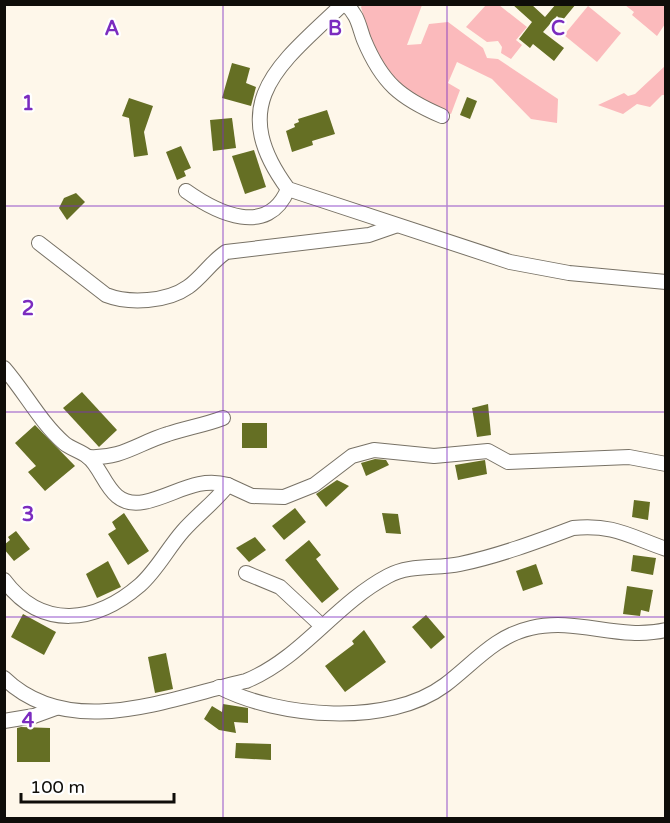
<svg xmlns="http://www.w3.org/2000/svg" width="670" height="823" viewBox="0 0 670 823" font-family="'Varela Round',sans-serif">
<style>
.green{fill:#fbbabc}
.building{fill:#656f24}
.lines{fill:none;stroke-linecap:round;stroke-linejoin:round}
.minor-casing{stroke:#787266;stroke-width:16}
.minor{stroke:#fff;stroke-width:14}
.grid{fill:none;stroke:#7b2cbf;stroke-width:1.5;stroke-opacity:0.55}
.grid-label{font-size:20px;text-anchor:middle;font-weight:bold;fill:#7b2cbf;stroke:#fff;stroke-width:4.5;stroke-linejoin:round;paint-order:stroke}
</style>
<rect width="100%" height="100%" fill="#fef7ea"/>
<g class="green">
<path d="M363 4 422 5 407 45 421 44 429 24 448 22 483 48 487 58 498 59 558 99 557 123 531 119 492 79 457 62 448 83 460 90 451 114C438 109 423 106 411 99 379 82 370 39 361 7Z"/>
<path d="M499 5 527 27 516 40 522 45 511 59 501 53 502 47 498 41 487 42 466 27 486 5Z"/>
<path d="M625 5H665V24L657 36 632 15 634 12Z"/>
<path d="M588 6 621 33 597 62 564 35Z"/>
<path d="M665 66V95H662L650 107 637 104 623 114 598 105 624 93 628 96 635 94Z"/>
</g>
<g class="building">
<path d="M512 4H531L545 17 556 4H576L562 21 557 16 543 32 564 48 554 61 533 44 530 48 519 39 532 22Z"/>
<path d="M232 63 250 68 246 83 256 87 251 106 222 98Z"/>
<path d="M467 97 477 101 470 119 460 115Z"/>
<path d="M129 98 153 106 144 132 148 155 134 157 129 118 122 116Z"/>
<path d="M327 110 335 134 312 141 313 145 292 152 286 131 295 127 294 124 299 122 298 119Z"/>
<path d="M232 118 236 148 213 151 210 120Z"/>
<path d="M181 146 191 168 184 171 186 176 177 180 166 152Z"/>
<path d="M254 150 266 187 245 194 232 156Z"/>
<path d="M76 193 85 202 67 220 59 208 64 198Z"/>
<path d="M82 392 117 430 99 447 63 408Z"/>
<path d="M488 404 491 435 477 437 472 408Z"/>
<rect x="242" y="423" width="25" height="25"/>
<path d="M35 425 75 466 45 491 28 472 36 466 15 443Z"/>
<path d="M375 459 386 460 389 465 366 476 361 463Z"/>
<path d="M485 460 487 474 458 480 455 465Z"/>
<path d="M337 480 349 486 326 507 316 494Z"/>
<path d="M634 500 650 502 648 520 632 517Z"/>
<path d="M295 508 306 522 284 540 272 526Z"/>
<path d="M124 513 149 551 128 565 108 534 116 529 112 522Z"/>
<path d="M382 513 398 514 401 534 386 533Z"/>
<path d="M16 531 30 549 14 561 4 549V545L10 540 8 537Z"/>
<path d="M255 537 266 550 249 562 236 548Z"/>
<path d="M309 540 321 555 316 559 339 589 322 603 285 560Z"/>
<path d="M633 555 656 558 653 575 631 571Z"/>
<path d="M108 561 121 587 97 598 86 574Z"/>
<path d="M536 564 543 584 523 591 516 571Z"/>
<path d="M627 586 653 590 649 612 641 610 640 616 623 614Z"/>
<path d="M23 614 56 632 44 655 11 637Z"/>
<path d="M426 615 445 637 431 649 412 627Z"/>
<path d="M364 630 386 662 345 692 325 666 354 644 352 641Z"/>
<path d="M166 653 173 689 155 693 148 657Z"/>
<path d="M223 704 248 708V723L234 722 236 733 219 730 204 719 212 706 222 712Z"/>
<path d="M21 727 50 728V762H17V728Z"/>
<path d="M236 743 271 744V760L235 758Z"/>
</g>
<g class="lines">
<g class="minor-casing">
<g id="minor">
<path d="M343 4C280 64 224 102 288 189L510 262 569 273 666 282"/>
<path d="M345 4C358 14 359 27 364 40 382 83 400 98 442 116"/>
<path d="M186 191C217 213 268 238 288 189"/>
<path d="M39 243 106 295C129 304 167 302 188 287 202 277 211 262 226 252L369 235 395 226"/>
<path d="M4 368C25 392 40 422 64 443 71 449 81 451 88 457 105 470 108 509 144 502 174 496 196 476 228 485 215 502 197 515 183 531 168 548 157 570 140 585 96 623 42 631 4 580"/>
<path d="M88 457C122 459 138 443 168 434 186 428 205 425 223 418"/>
<path d="M228 485 252 496 284 497 314 485 352 456 374 450 434 456 488 451 508 462 629 457 666 464"/>
<path d="M246 573 280 587 322 626"/>
<path d="M4 678C70 742 170 698 246 681 302 658 335 604 388 576 410 564 436 569 460 564 498 556 536 542 573 528 613 524 629 536 666 549"/>
<path d="M219 687C279 718 389 727 445 685 474 663 495 636 531 628 577 617 619 641 666 630"/>
<path d="M4 721 34 716 56 708"/>
</g>
</g>
<use href="#minor" class="minor"/>
</g>
<path class="grid" d="M223 4V818M447 4V818M4 206H666M4 412H666M4 617H666"/>
<g class="grid-label">
<text x="112" y="35">A</text>
<text x="335" y="35">B</text>
<text x="558" y="35">C</text>
<text x="28" y="110">1</text>
<text x="28" y="315">2</text>
<text x="28" y="521">3</text>
<text x="28" y="727">4</text>
</g>
<rect width="670" height="823" fill="none" stroke="#0f0d09" stroke-width="12"/>
<path d="M21 793v9h153v-9" fill="none" stroke="#0f0d09" stroke-width="3"/>
<text x="30" y="793" font-size="18" fill="#0f0d09" stroke="#ffffff" stroke-width="4.5" paint-order="stroke">100 m</text>
</svg>
